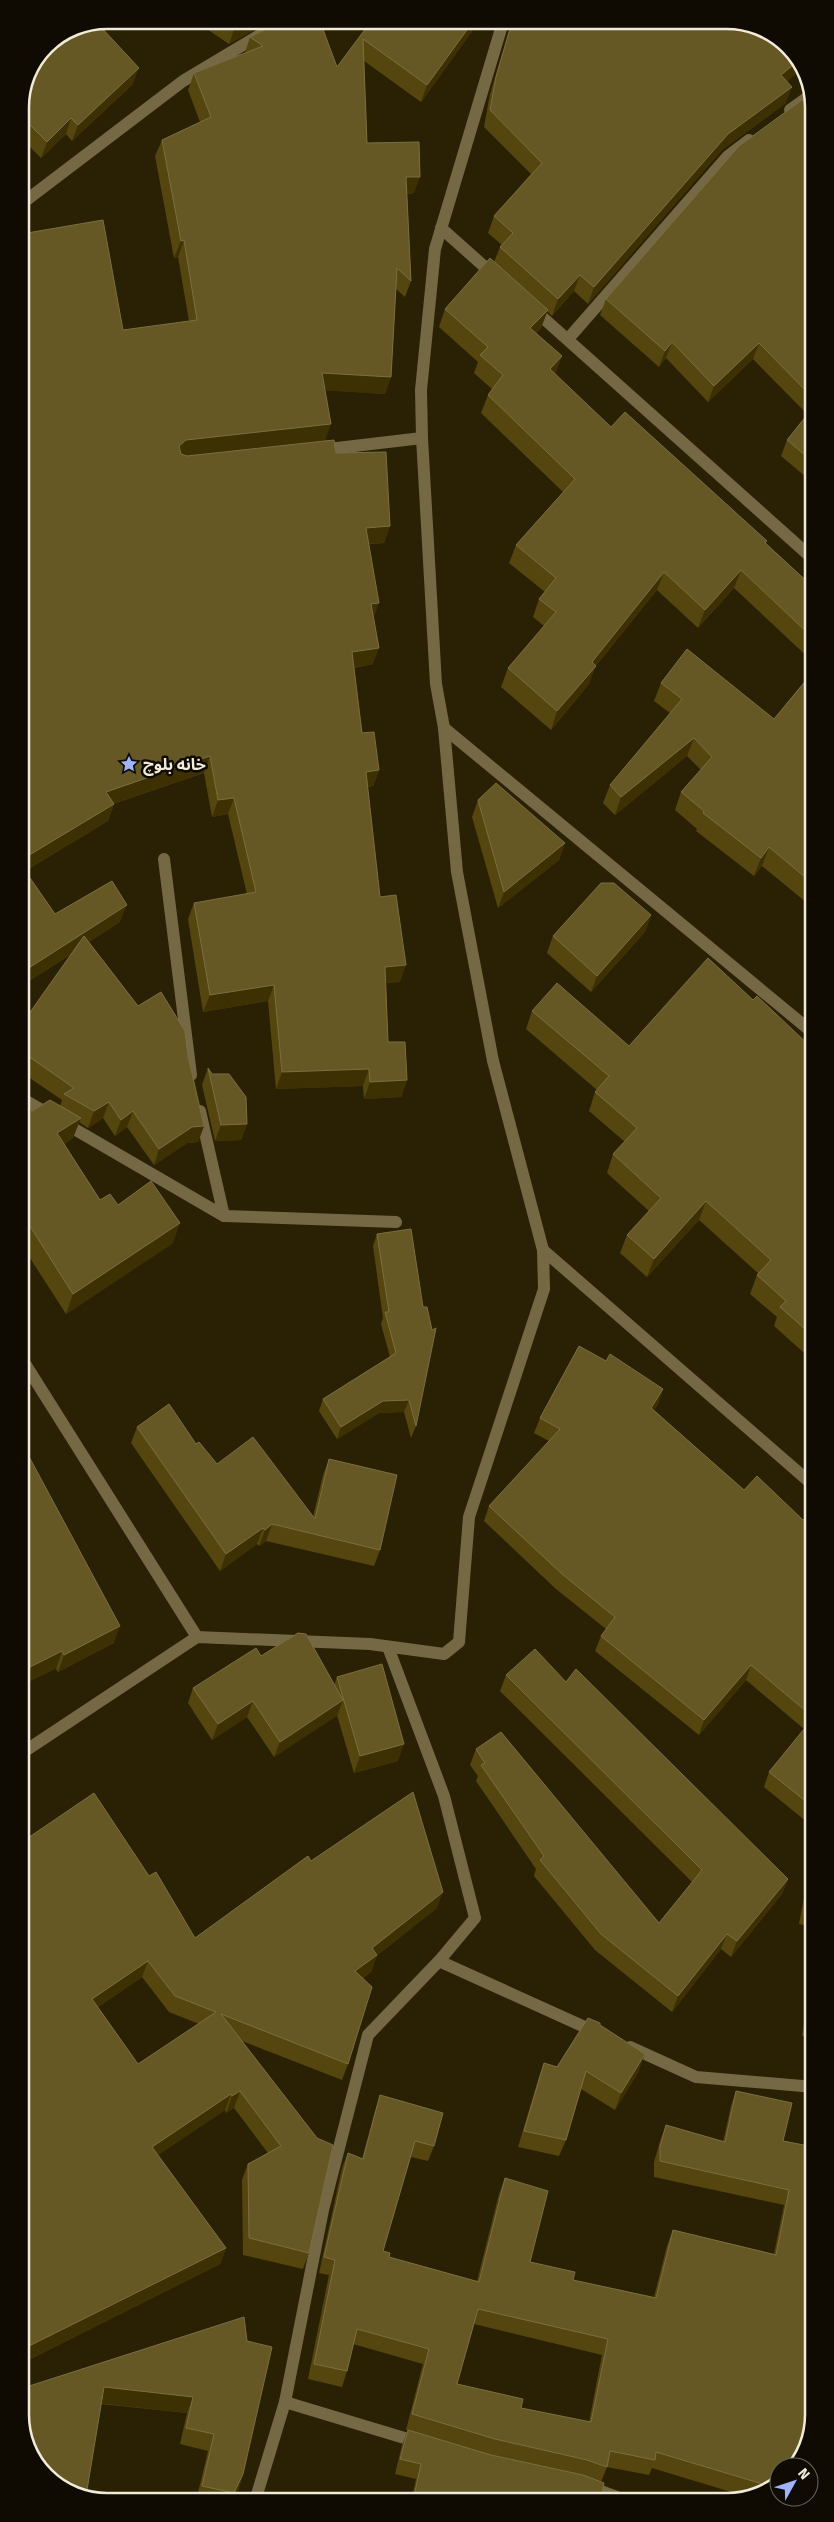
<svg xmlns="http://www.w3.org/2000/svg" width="834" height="2522" viewBox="0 0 834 2522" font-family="'Fira Sans','Noto Sans Arabic',sans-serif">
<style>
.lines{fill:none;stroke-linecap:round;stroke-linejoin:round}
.street{stroke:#756945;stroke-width:12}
.wall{fill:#55460f;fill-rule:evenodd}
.shaded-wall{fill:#3d3002}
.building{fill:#665825;stroke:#7b6f41;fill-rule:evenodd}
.labels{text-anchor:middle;stroke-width:5;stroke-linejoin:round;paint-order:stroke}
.poi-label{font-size:16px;font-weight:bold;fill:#f1ebda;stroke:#0f0b02;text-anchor:start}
.rim{fill:none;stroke:#f1ebda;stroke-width:2.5}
</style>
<rect width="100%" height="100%" fill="#2a2104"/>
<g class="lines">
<g class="street">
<path d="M790 110 811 95"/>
<path d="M20 205 183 81 263 33"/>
<path d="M441 228 496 277"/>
<path d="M532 308 812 558"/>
<path d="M568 339 728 156 749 140"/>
<path d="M320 450 422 438"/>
<path d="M444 728 812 1032"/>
<path d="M164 859 191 1075"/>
<path d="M21 1098 224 1216 396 1222"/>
<path d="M200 1111 224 1216"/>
<path d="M543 1250 813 1485"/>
<path d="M22 1359 197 1637"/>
<path d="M22 1753 197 1637 370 1644 444 1654 459 1642 469 1517 544 1289 543 1250 493 1061 457 872 444 728 436 684 422 438 421 390 435 249 503 22"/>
<path d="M439 1961 598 2033"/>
<path d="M630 2047 696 2077 814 2087"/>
<path d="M285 2402 421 2443"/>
<path d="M588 2486 625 2500"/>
<path d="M255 2501 285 2402 323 2210 368 2035 439 1961 475 1918 444 1796 388 1647"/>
</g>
</g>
<g class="wall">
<path d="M734 20 787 82 786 103 722 150 588 304 574 291 552 316 547 311 541 328 536 333 562 356 555 374 611 427 766 543 812 586V661L734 588 698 628 657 590 595 667 589 684 551 730 501 687 508 668 544 626 533 617 539 599 545 592 509 563 516 545 563 492 481 413 488 395 492 389 474 373 478 362 439 327 445 309 494 262 500 247 502 245 488 233 494 216 531 174 484 127 490 94 511 24 510 22Z"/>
<path d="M478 23 421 102 364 61 367 143 414 193 407 194 411 281 405 297 396 289 391 377 385 394 325 390V441L187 456 336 453 390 526 384 543 369 544 373 618V664L354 668 362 733 379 770 373 786 367 787 380 897 400 982 386 983 388 1042 407 1080 401 1097 364 1099 363 1086 276 1089 268 1001 203 1012 188 919 194 903 247 894 228 814 212 817 204 773 113 804H114L108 821 25 871 55 914 120 922 89 942 138 1006 188 1056 204 1126 198 1142 187 1143 154 1165 127 1127 115 1136 103 1118 88 1128 79 1122 73 1138 64 1144 100 1200 118 1205 173 1243 66 1314 21 1244V1118L60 1106 62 1100 21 1072V1025L73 953 21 986 20 217 27 233 123 330 189 321 178 257 174 258 155 156 162 140 200 122 188 90 194 73 245 53 250 37 337 67 369 24Z"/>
<path d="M201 25H262L229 44Z"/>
<path d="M133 84 72 141 66 134 41 158 20 137V101Z"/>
<path d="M811 109 812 482 781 456 787 440 807 414 753 359 708 402 666 358 659 367 600 315 606 299Z"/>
<path d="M812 673V907L762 866 754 876 696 831 697 829 675 810 681 792 701 770 687 756 615 815 603 803 610 785 670 713 654 701 661 683 774 719Z"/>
<path d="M478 800 565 843 559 860 498 908 472 817Z"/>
<path d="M651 915 645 932 591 992 547 953 553 936Z"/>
<path d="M753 1000 812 1048 813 1361 774 1326 777 1317 750 1294 757 1275 759 1274 699 1220 647 1277 620 1253 627 1235 649 1211 607 1173 613 1154 625 1142 589 1111 595 1092 597 1090 526 1029 532 1011 629 1046Z"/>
<path d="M208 1068 247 1124 241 1140 215 1141 202 1085Z"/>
<path d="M377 1234 416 1426 411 1438 404 1412 379 1413 337 1439 319 1411 323 1399 390 1357 381 1324 383 1318 373 1246Z"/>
<path d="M606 1361 663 1389 658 1404 654 1410 744 1490 803 1520 813 1523V1827L764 1787 769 1772 804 1729 746 1680 699 1735 595 1651 601 1636 606 1629 556 1589 484 1521 489 1506 549 1441 534 1433 540 1418Z"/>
<path d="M137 1427 196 1444 217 1464 313 1517 323 1475 329 1459 380 1550 374 1566 266 1541 259 1546 257 1544 220 1571 131 1443Z"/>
<path d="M22 1453 114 1643 58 1672 56 1669Z"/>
<path d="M261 1656 334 1685 337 1677 398 1761 354 1773 337 1715 274 1757 247 1717 212 1740 188 1703 193 1688Z"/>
<path d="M506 1675 566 1682 788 1879 782 1894 731 1957 721 1949 672 2012 595 1950 534 1876 536 1869 476 1781 478 1776 470 1765 476 1749 659 1923 692 1882 500 1691Z"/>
<path d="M22 1842 149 1876 195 1938 311 1861 437 1908 377 1955 371 1972 363 1978 348 2064 342 2080 242 2041 317 2138 309 2253 303 2269 243 2255 242 2180 248 2164 268 2153 234 2108 226 2113 225 2110 158 2155 226 2248 220 2264 23 2363ZM142 1977 169 2012 199 2024 138 2064 98 2007Z"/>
<path d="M813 1845V1860L810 1864Z"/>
<path d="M812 1871H813V1927L799 1924 806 1887Z"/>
<path d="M813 1965 814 2038 802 2036Z"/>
<path d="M600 2025 639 2071 615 2110 581 2089 566 2140 559 2156 518 2147 538 2080 544 2063 557 2067Z"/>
<path d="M736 2091 783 2141 814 2147 779 2480 751 2498 652 2468 649 2475 607 2467 601 2482V2500L411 2501 416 2479 395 2474 402 2445 408 2430H406L423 2364 353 2344 347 2371 342 2387 308 2379 329 2275 319 2273 342 2168 348 2153 362 2159 375 2111 380 2095 434 2146 428 2161 411 2157 383 2251 389 2257 477 2281 499 2194 505 2178 530 2262 573 2280 654 2297 667 2246 673 2230 774 2254 784 2205 654 2177V2162L660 2141 666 2125 723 2142 731 2106ZM474 2324 602 2355 589 2422 521 2408 457 2384Z"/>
<path d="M244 2317 243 2474 238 2491 232 2501H196L208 2451 180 2444 187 2413 101 2404 23 2438Z"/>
</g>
<g class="shaded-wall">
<path d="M472 23H478L421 102 427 85Z"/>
<path d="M240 25H262L229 44 235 27Z"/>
<path d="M797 62 802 69 775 92 781 75Z"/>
<path d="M139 68 133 84 72 141 78 125Z"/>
<path d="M792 87 786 103 722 150 588 304 594 287 728 134Z"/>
<path d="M71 118 66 134 41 158 47 142Z"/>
<path d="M406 177H420L414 193 400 194Z"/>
<path d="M184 240 178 257 174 258 181 241Z"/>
<path d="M580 275 574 291 552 316 558 299Z"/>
<path d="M548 310 541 328 524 347 530 328Z"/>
<path d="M672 342 666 358 659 367 665 351Z"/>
<path d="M759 343 753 359 708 402 714 386Z"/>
<path d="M562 356 555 374 550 369Z"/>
<path d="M322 373 391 377 385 394 316 390Z"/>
<path d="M331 424 325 441 180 457 179 446 186 440Z"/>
<path d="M390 526 384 543 360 544 366 528Z"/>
<path d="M741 570 734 588 698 628 705 610Z"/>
<path d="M664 572 657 590 595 667 589 684 551 730 557 711 592 662Z"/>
<path d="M379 603 373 620 371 604Z"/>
<path d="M379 648 373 664 346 669 352 652Z"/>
<path d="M694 738 687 756 615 815 621 797Z"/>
<path d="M210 756 204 773 100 808 106 792Z"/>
<path d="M379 770 373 786 360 788 366 772Z"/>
<path d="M234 798 228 814 212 817 218 800Z"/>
<path d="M114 804 108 821 21 873V860Z"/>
<path d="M565 843 559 860 498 908 504 892Z"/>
<path d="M769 847 762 866 754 876 761 858Z"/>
<path d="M127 905 120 922 21 986V973Z"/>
<path d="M651 915 645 932 591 992 597 976Z"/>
<path d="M406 965 400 982 379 984 385 967Z"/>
<path d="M274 985 268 1001 203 1012 210 995Z"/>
<path d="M369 1069 363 1086 276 1089 282 1072Z"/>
<path d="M407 1080 401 1097 364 1099 370 1082Z"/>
<path d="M109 1102 103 1118 88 1128 94 1111Z"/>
<path d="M133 1111 127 1127 115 1136 121 1120Z"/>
<path d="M81 1118 73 1138 50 1154 57 1133Z"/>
<path d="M247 1124 241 1140 215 1141 221 1125Z"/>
<path d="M204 1126 198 1142 187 1143 154 1165 159 1149 192 1127Z"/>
<path d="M706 1201 699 1220 647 1277 654 1259Z"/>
<path d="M180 1223 173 1243 66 1314 73 1294Z"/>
<path d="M663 1389 658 1404 645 1423 651 1408Z"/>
<path d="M409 1400 404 1412 379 1413 337 1439 341 1427 383 1401Z"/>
<path d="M272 1524 266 1541 259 1546 265 1530Z"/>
<path d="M263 1528 257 1544 220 1571 226 1554Z"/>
<path d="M120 1626 114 1643 58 1672 64 1655Z"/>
<path d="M62 1651 56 1669 22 1685V1671Z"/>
<path d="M751 1665 746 1680 699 1735 704 1720Z"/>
<path d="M343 1700 337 1716 274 1757 280 1742Z"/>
<path d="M253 1701 247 1717 212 1740 218 1724Z"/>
<path d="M404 1744 398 1761 354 1773 360 1756Z"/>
<path d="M813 1855V1860L810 1864Z"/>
<path d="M788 1879 782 1894 731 1957 737 1941Z"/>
<path d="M443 1892 437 1908 377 1956 371 1972 349 1987 355 1971 372 1948Z"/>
<path d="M727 1934 721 1949 672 2012 678 1996Z"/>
<path d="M148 1961 142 1977 86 2015 92 1999Z"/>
<path d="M645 2054 639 2071 615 2110 621 2093Z"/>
<path d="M240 2091 234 2108 226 2113 232 2096Z"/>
<path d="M231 2094 225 2110 146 2163 152 2147Z"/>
<path d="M226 2248 220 2264 23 2363V2349Z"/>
<path d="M104 2387 193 2397 187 2413 98 2403Z"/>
<path d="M243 2474 238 2491 232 2501H231L234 2493Z"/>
</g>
<g class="building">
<path d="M734 20 784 41 797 62 781 75 792 87 728 134 594 287 580 275 558 299 500 247 513 233 494 216 542 163 490 110 496 77 512 22Z"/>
<path d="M472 23 427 85 363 39 367 143 419 142 420 177H406L411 281 397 268 391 377 322 373 331 424 186 440 179 446 181 454 187 456 334 440 336 453 386 452 390 526 366 528 379 603 371 604 379 648 352 652 362 733 374 732 379 770 366 772 380 897 396 895 406 965 385 967 388 1042H405L407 1080 370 1082 369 1069 282 1072 274 985 210 995 194 903 256 892 234 798 218 800 210 756 106 792 114 804 21 860 20 217 27 233 103 220 123 330 197 320 184 240 181 241 162 140 211 117 194 73 263 46 250 37 274 25 321 24 337 67 369 24Z"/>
<path d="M231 25H240L235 27Z"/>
<path d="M74 26H100L139 68 78 125 71 118 47 142 20 115V101L46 45Z"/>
<path d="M802 100 811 109 812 397 759 343 714 386 672 342 665 351 606 299 739 146Z"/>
<path d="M490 258 548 310 530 328 562 356 550 369 611 427 625 412 767 541 765 543 812 586V637L741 570 705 610 664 572 592 662 596 666 557 711 508 668 556 612 539 599 556 578 516 545 575 479 488 395 503 375 480 355 488 347 445 309Z"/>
<path d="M812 409V461L787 440Z"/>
<path d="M687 649 774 719 812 673V883L769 847 761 858 703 813 704 811 681 792 712 757 694 738 621 797 610 785 682 699 661 683Z"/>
<path d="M496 783 565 843 504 892 478 800Z"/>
<path d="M21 865 55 914 112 881 127 905 21 973Z"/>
<path d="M601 883H614L651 915 597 976 553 936Z"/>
<path d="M84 936 138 1006 161 992 185 1031 188 1056 204 1126 192 1127 159 1149 133 1111 121 1120 109 1102 94 1111 64 1094 74 1088 21 1051V1025Z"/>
<path d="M708 958 753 1000 757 996 812 1048 813 1336 780 1307 786 1301 757 1275 771 1260 706 1201 654 1259 627 1235 661 1198 613 1154 637 1128 595 1092 609 1076 532 1011 557 983 629 1046Z"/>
<path d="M208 1068 212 1074H229L246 1097 247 1124 221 1125Z"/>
<path d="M50 1100 81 1118 57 1133 100 1200 110 1194 118 1205 151 1181 180 1223 73 1294 21 1212V1118Z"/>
<path d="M411 1229 423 1307H427L432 1330 436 1328 416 1426 409 1400 383 1401 341 1427 323 1399 396 1353 385 1312H389L377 1234Z"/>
<path d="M579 1346 606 1361 610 1354 663 1389 651 1408 744 1490 757 1476 803 1520 807 1516 813 1523V1717L751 1665 704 1720 601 1636 615 1617 562 1574 489 1506 560 1429 540 1418Z"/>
<path d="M169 1404 196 1444 199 1442 217 1464 253 1437 315 1519 329 1459 397 1475 380 1550 272 1524 265 1530 263 1528 226 1554 137 1427Z"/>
<path d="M26 1451 120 1626 64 1655 62 1651 22 1671V1453Z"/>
<path d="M298 1633 306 1634 343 1700 280 1742 253 1701 218 1724 193 1688 256 1648 261 1656Z"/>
<path d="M535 1649 566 1682 576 1669 788 1879 737 1941 727 1934 678 1996 601 1934 540 1860 544 1856 481 1765 485 1763 476 1749 501 1732 659 1923 702 1870 506 1675Z"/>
<path d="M382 1664 404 1744 360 1756 337 1677Z"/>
<path d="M813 1718V1807L769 1772Z"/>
<path d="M413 1792 443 1892 372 1948 377 1955 355 1971 372 1987 348 2064 221 2014 317 2138 333 2145 309 2253 249 2238 248 2164 281 2146 240 2091 232 2096 231 2094 152 2147 226 2248 23 2349 22 1842 94 1793 149 1876 156 1872 195 1938 308 1856 311 1861ZM148 1961 175 1996 216 2012 138 2064 92 1999Z"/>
<path d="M812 1871H813V1909L805 1908Z"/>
<path d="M813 1986 814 2021 808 2020Z"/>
<path d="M588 2018 600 2023V2025L645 2054 621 2093 586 2071 566 2140 524 2131 544 2063 557 2067Z"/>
<path d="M736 2091 792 2103 783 2141 814 2147V2416L796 2467H779V2480L769 2486 656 2452 655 2460 610 2451 607 2467 587 2460 495 2439 412 2414 429 2349 357 2329 347 2371 314 2364 335 2260 324 2257 348 2153 363 2159 380 2095 443 2113 434 2146 415 2141 383 2251 390 2253 389 2257 479 2282 505 2178 548 2191 530 2262 575 2272 573 2280 656 2298 673 2230 776 2255 789 2190 660 2161V2147L666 2125 725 2142ZM478 2309 608 2339 591 2422 521 2408 523 2399 457 2384Z"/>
<path d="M244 2317 247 2341 272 2347 243 2474 234 2493 202 2486 214 2434 186 2428 193 2397 104 2387 86 2496 50 2481 23 2438V2388Z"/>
<path d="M408 2430 491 2455 583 2475 604 2483 601 2500 413 2501 421 2464 400 2459Z"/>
</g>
<defs>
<g id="sight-bare" transform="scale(1.35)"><path d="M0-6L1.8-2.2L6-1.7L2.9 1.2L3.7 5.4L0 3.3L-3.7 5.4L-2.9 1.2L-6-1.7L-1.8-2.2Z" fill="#9db4fd" stroke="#0f0b02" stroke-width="2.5" paint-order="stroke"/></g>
</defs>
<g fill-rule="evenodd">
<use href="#sight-bare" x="129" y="764"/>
</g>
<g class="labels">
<g class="poi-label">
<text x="143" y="770">خانه بلوچ</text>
</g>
</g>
<path d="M0 0H834V2522H0ZM107 29H727A78 78 0 0 1 805 107V2415A78 78 0 0 1 727 2493H107A78 78 0 0 1 29 2415V107A78 78 0 0 1 107 29Z" fill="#0f0b02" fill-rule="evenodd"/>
<path class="rim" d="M107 29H727A78 78 0 0 1 805 107V2415A78 78 0 0 1 727 2493H107A78 78 0 0 1 29 2415V107A78 78 0 0 1 107 29Z"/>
<g transform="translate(794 2482) rotate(50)"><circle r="24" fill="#0f0b02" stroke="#696558"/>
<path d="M0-4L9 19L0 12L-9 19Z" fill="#9db4fd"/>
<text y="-8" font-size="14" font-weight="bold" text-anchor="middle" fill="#f1ebda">N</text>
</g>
</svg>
